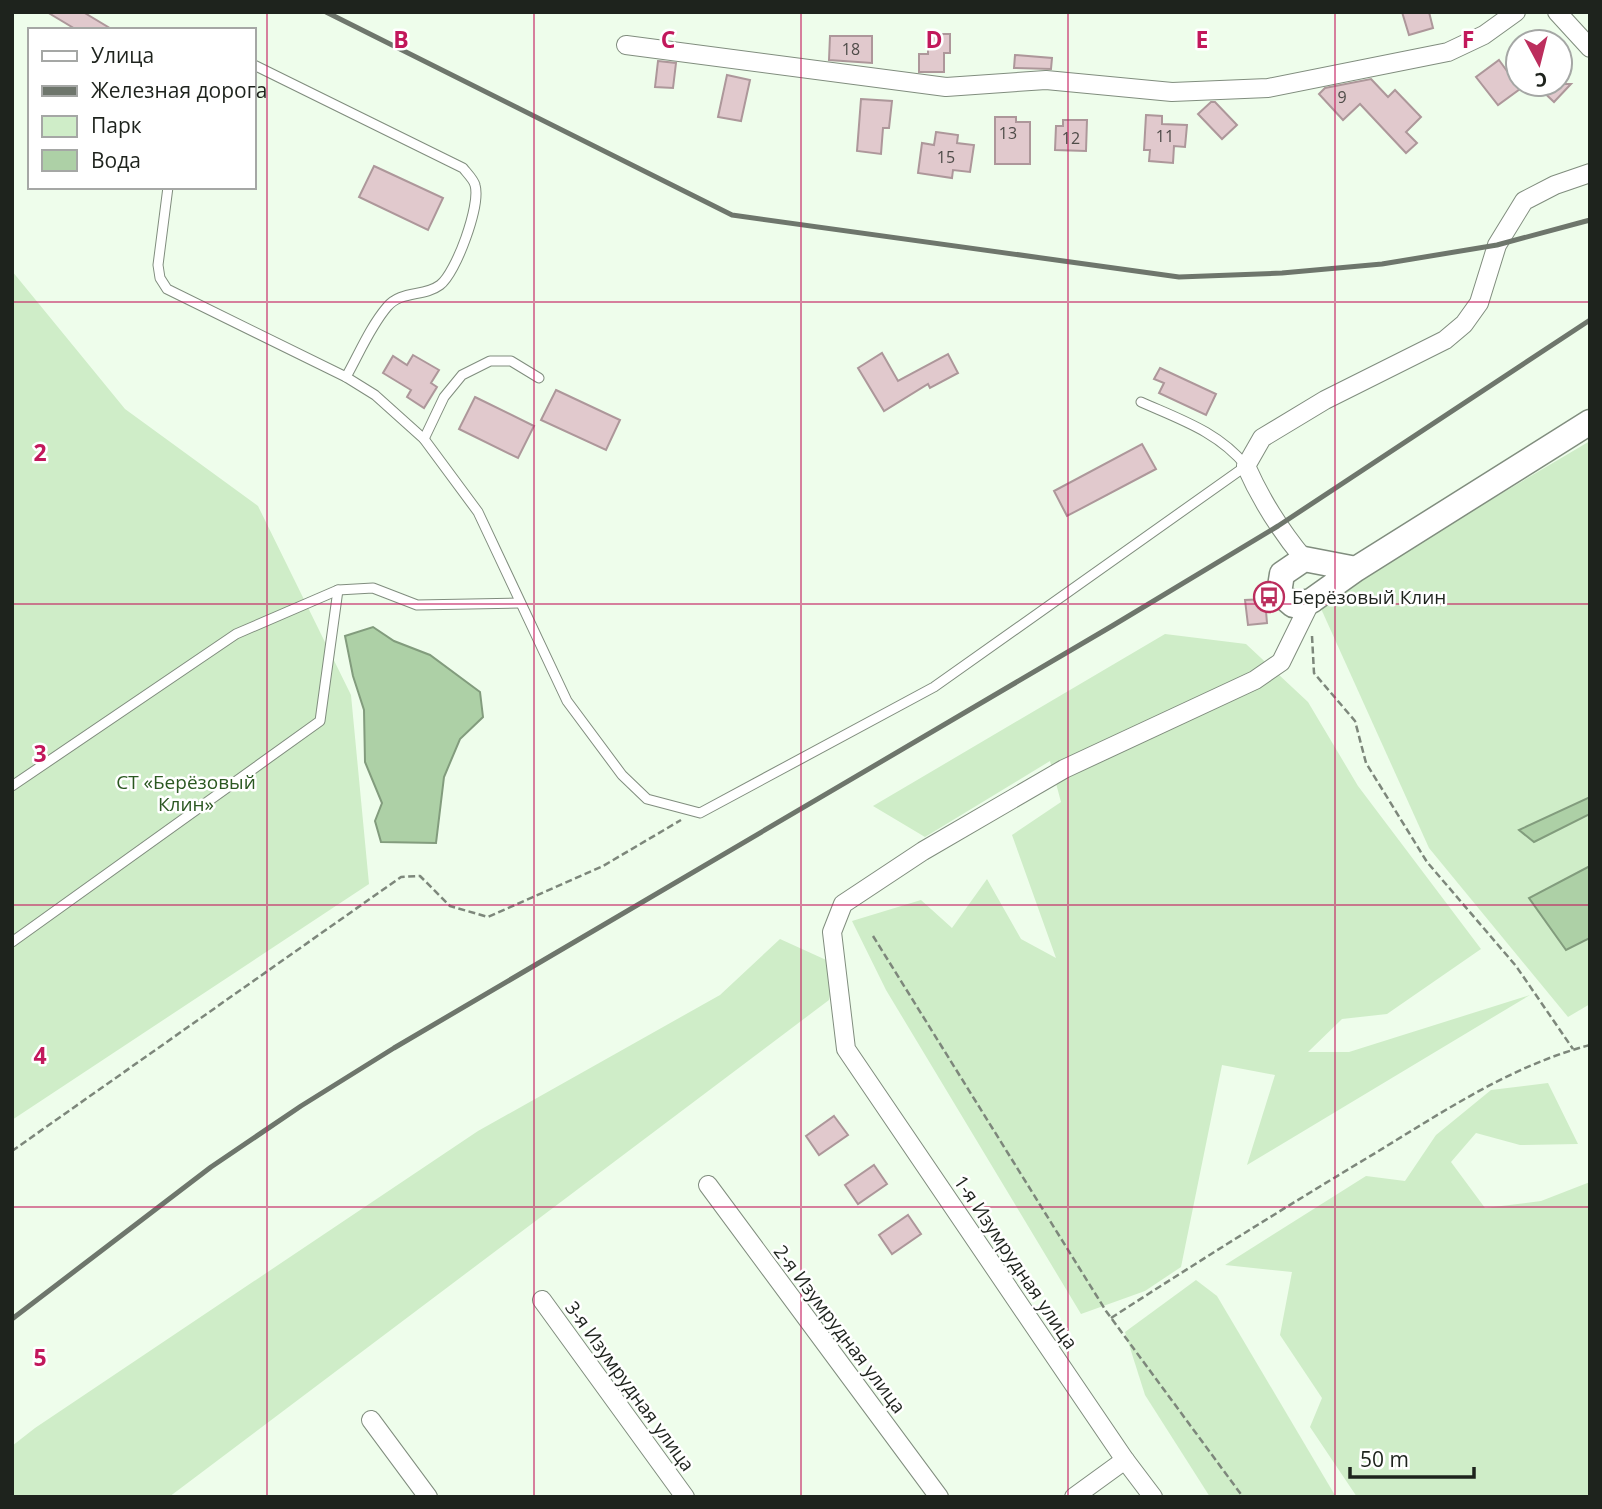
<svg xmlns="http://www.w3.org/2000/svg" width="1602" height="1509" viewBox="0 0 1602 1509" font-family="'Open Sans',sans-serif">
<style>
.green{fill:#cfedc8}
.water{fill:#add0a6;stroke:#829c7d;stroke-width:2}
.building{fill:#e1c9cd;stroke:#ad979a;stroke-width:2}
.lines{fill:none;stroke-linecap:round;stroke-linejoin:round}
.lane-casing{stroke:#808d7e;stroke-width:11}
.street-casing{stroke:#808d7e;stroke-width:20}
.secondary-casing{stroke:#808d7e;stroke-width:27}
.path{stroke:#7d877b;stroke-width:2.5;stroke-dasharray:7 3.5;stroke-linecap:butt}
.lane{stroke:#fff;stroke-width:9}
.street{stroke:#fff;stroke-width:18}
.secondary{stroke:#fff;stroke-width:24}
.rail{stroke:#6e766c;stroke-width:5}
.grid{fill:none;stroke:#c2185b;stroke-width:2;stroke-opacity:0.55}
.labels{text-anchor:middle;stroke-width:5;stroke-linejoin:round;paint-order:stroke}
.number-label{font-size:16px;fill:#4f4c49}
.poi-label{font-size:19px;fill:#1e231d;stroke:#fff;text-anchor:start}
.park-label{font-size:19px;fill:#2b5821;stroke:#fff}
.street-label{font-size:19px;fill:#1e231d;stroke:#fff}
.grid-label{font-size:23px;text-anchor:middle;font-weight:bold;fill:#c2185b;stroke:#fff;stroke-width:5;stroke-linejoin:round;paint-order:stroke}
</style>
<rect width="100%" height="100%" fill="#eefdeb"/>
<g class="green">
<path d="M12 271 125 409 258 506 351 695 369 884 12 1120Z"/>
<path d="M1590 441V1004L1568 1017 1429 848 1318 602Z"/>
<path d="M1165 634 1246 644 1308 702 1358 786 1481 949 1387 1014 1342 1019 1308 1052H1349L1530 995 1247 1165 1275 1075 1222 1065 1181 1267 1145 1291 1081 1314 886 990 852 921 921 900 952 928 987 879 1021 939 1056 958 1012 835 1061 802 1050 761 925 837 873 806Z"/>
<path d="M780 939 835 964 829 1000 169 1497H12V1446L35 1428 478 1131 720 995Z"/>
<path d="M1548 1083 1578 1144 1520 1145 1476 1133 1451 1162 1485 1208 1541 1201 1590 1182V1497H1357L1310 1427 1322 1398 1280 1335 1292 1272 1225 1265 1366 1176 1405 1181 1436 1135 1491 1090Z"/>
<path d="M1196 1280 1217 1296 1336 1497H1210L1145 1395 1125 1332Z"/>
</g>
<g class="water">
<path d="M373 627 394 641 430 655 480 692 483 717 460 739 444 777 436 843 381 842 375 821 382 803 365 762 364 710 353 676 345 636Z"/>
<path d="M1590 797V814L1534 842 1519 830Z"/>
<path d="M1590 866V938L1566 950 1529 898Z"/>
</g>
<g class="building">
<path d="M47 12H83L113 30H77Z"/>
<path d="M1402 12H1429L1433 28 1409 35Z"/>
<path d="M928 34H950V53H944V72H919V54H928Z"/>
<path d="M830 36H872V63L829 60Z"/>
<path d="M1015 55 1052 58 1051 69 1014 68Z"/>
<path d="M1499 60 1520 89 1498 105 1476 77Z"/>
<path d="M658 61 676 63 673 88 655 87Z"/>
<path d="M727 75 750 80 741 121 718 117Z"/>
<path d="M1371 79 1388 97 1395 90 1421 117 1406 132 1417 143 1406 153 1360 104 1343 120 1319 94 1325 88Z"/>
<path d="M1535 84H1571L1554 102Z"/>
<path d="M861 99 892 101 889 128H883L881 154 857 151Z"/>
<path d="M1211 102H1215L1237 125 1222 139 1198 114Z"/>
<path d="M1146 115 1162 116V124L1187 125 1185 147 1174 146 1173 163 1149 161 1150 150H1144Z"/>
<path d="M995 117H1016V122H1030V164H995Z"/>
<path d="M1063 120H1087L1086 151 1055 150 1056 126H1063Z"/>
<path d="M936 132 958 135 957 143 974 145 970 172 953 170 952 178 918 173 922 143 934 145Z"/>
<path d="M374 166 443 198 428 230 359 197Z"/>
<path d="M882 353 898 381 948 354 958 373 930 388 928 384 884 411 858 368Z"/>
<path d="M413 355 439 370 431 383 437 387 424 408 407 397 411 390 383 373 393 356 407 365Z"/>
<path d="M1160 368 1216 394 1206 415 1159 393 1164 383 1154 379Z"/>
<path d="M556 390 620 420 606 450 541 420Z"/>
<path d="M475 397 534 426 518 458 459 429Z"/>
<path d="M1142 444 1156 469 1067 516 1054 491Z"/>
<path d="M1265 599 1267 623 1248 625 1245 600Z"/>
<path d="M834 1116 848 1135 819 1155 806 1136Z"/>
<path d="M874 1165 887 1184 858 1204 845 1185Z"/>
<path d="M908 1215 921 1234 892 1254 879 1235Z"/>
</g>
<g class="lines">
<g class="lane-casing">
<g id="lane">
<path d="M254 65 463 168C467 173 474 180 475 185 481 205 456 273 440 285 424 297 401 290 387 307 370 327 359 354 346 377"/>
<path d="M168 187 158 265 160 278 167 289 346 377 375 395 424 439 478 512 567 701 622 775 647 799 700 813 934 687 1246 466C1219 432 1179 419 1141 402"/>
<path d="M424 439 444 397 462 375 490 361H511L539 378"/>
<path d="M12 786 236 634 338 590 373 588 417 605 519 603"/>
<path d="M12 942 320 721 338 590"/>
</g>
</g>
<g class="street-casing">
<g id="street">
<path d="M1557 12 1590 48"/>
<path d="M626 45 946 87 1046 80 1172 92 1268 88 1448 52 1484 35 1516 12"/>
<path d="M1304 559C1280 530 1261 500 1246 466L1262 438 1325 400 1445 340 1464 324 1479 303 1497 245 1524 201 1555 185 1590 173"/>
<path d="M708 1185 939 1497"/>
<path d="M542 1300 685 1497"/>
<path d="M371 1420 428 1497"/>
<path d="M1074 1497 1125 1460"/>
<path d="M1153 1497 1125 1460 846 1049 832 932 843 904 923 851 1064 769 1255 680 1281 662 1311 601"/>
</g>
</g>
<g class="secondary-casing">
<path id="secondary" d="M1356 569 1304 559 1282 574 1279 593 1293 605 1311 601 1356 569 1590 422"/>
</g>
<g class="path">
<path d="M1312 636 1314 673 1355 721 1366 763 1427 862 1516 966 1573 1049"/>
<path d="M873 936 1106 1311 1243 1497"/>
<path d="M12 1151 401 877 420 876 450 906 488 917 603 866 681 820"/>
<path d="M1111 1318C1199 1261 1287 1206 1377 1152 1444 1111 1513 1065 1590 1045"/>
</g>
<use href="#lane" class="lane"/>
<use href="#street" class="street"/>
<use href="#secondary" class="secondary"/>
<g class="rail">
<path d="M326 12 732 215 1179 277 1282 273 1382 264 1497 245 1590 220"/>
<path d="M12 1319 211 1167 301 1106 394 1048 1112 626 1278 526 1590 320"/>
</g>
</g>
<path class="grid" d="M267 12V1497M534 12V1497M801 12V1497M1068 12V1497M1335 12V1497M12 302H1590M12 604H1590M12 905H1590M12 1207H1590"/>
<defs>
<g id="bus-ring" transform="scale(1.575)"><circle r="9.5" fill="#fff" stroke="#bc2e5d" stroke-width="1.5"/><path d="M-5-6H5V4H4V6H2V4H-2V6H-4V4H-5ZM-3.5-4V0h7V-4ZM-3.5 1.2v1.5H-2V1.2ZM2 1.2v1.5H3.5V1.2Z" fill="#bc2e5d"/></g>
</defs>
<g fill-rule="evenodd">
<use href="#bus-ring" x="1269" y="597"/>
</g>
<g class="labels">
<g class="number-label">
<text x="851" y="55">18</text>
<text x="1342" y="103">9</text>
<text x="1008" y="139">13</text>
<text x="1165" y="142">11</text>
<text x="1071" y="144">12</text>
<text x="946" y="163">15</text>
</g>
<g class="poi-label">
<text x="1292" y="604">Берёзовый Клин</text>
</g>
<g class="park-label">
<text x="186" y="789">СТ «Берёзовый<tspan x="186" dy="22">Клин»</tspan></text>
</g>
<g class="street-label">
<text transform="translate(1016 1262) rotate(56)" y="7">1-я Изумрудная улица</text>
<text transform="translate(840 1329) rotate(53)" y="7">2-я Изумрудная улица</text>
<text transform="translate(630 1386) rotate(54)" y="7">3-я Изумрудная улица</text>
</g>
</g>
<g class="grid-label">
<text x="401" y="48">B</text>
<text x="668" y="48">C</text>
<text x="934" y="48">D</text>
<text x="1202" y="48">E</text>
<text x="1468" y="48">F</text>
<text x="40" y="461">2</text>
<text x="40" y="762">3</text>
<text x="40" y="1064">4</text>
<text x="40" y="1366">5</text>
</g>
<rect width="1602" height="1509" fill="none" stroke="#1e231d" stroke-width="28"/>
<rect x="28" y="28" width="228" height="161" fill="#ffffff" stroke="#a5a7a5" stroke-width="2"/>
<rect x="42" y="51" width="35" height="10" fill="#ffffff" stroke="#a5a7a5" stroke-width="2"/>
<text x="91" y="63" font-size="21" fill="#1e231d">Улица</text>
<rect x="42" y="86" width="35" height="10" fill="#6e766c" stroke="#a5a7a5" stroke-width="2"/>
<text x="91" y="98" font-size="21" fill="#1e231d">Железная дорога</text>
<rect x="42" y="116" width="35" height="21" fill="#cfedc8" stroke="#a5a7a5" stroke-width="2"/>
<text x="91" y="133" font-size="21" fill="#1e231d">Парк</text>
<rect x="42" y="150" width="35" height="21" fill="#add0a6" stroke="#a5a7a5" stroke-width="2"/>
<text x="91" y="168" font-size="21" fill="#1e231d">Вода</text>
<g transform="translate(1539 63) rotate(173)"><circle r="33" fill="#ffffff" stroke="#a5a7a5" stroke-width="2"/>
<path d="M0-5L12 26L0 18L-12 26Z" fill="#bc2e5d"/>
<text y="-10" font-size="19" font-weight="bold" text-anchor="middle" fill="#1e231d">С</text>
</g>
<path d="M1350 1467v10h124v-10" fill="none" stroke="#1e231d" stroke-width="3.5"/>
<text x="1360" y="1467" font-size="21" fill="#1e231d" stroke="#ffffff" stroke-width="5" paint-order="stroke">50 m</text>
</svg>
